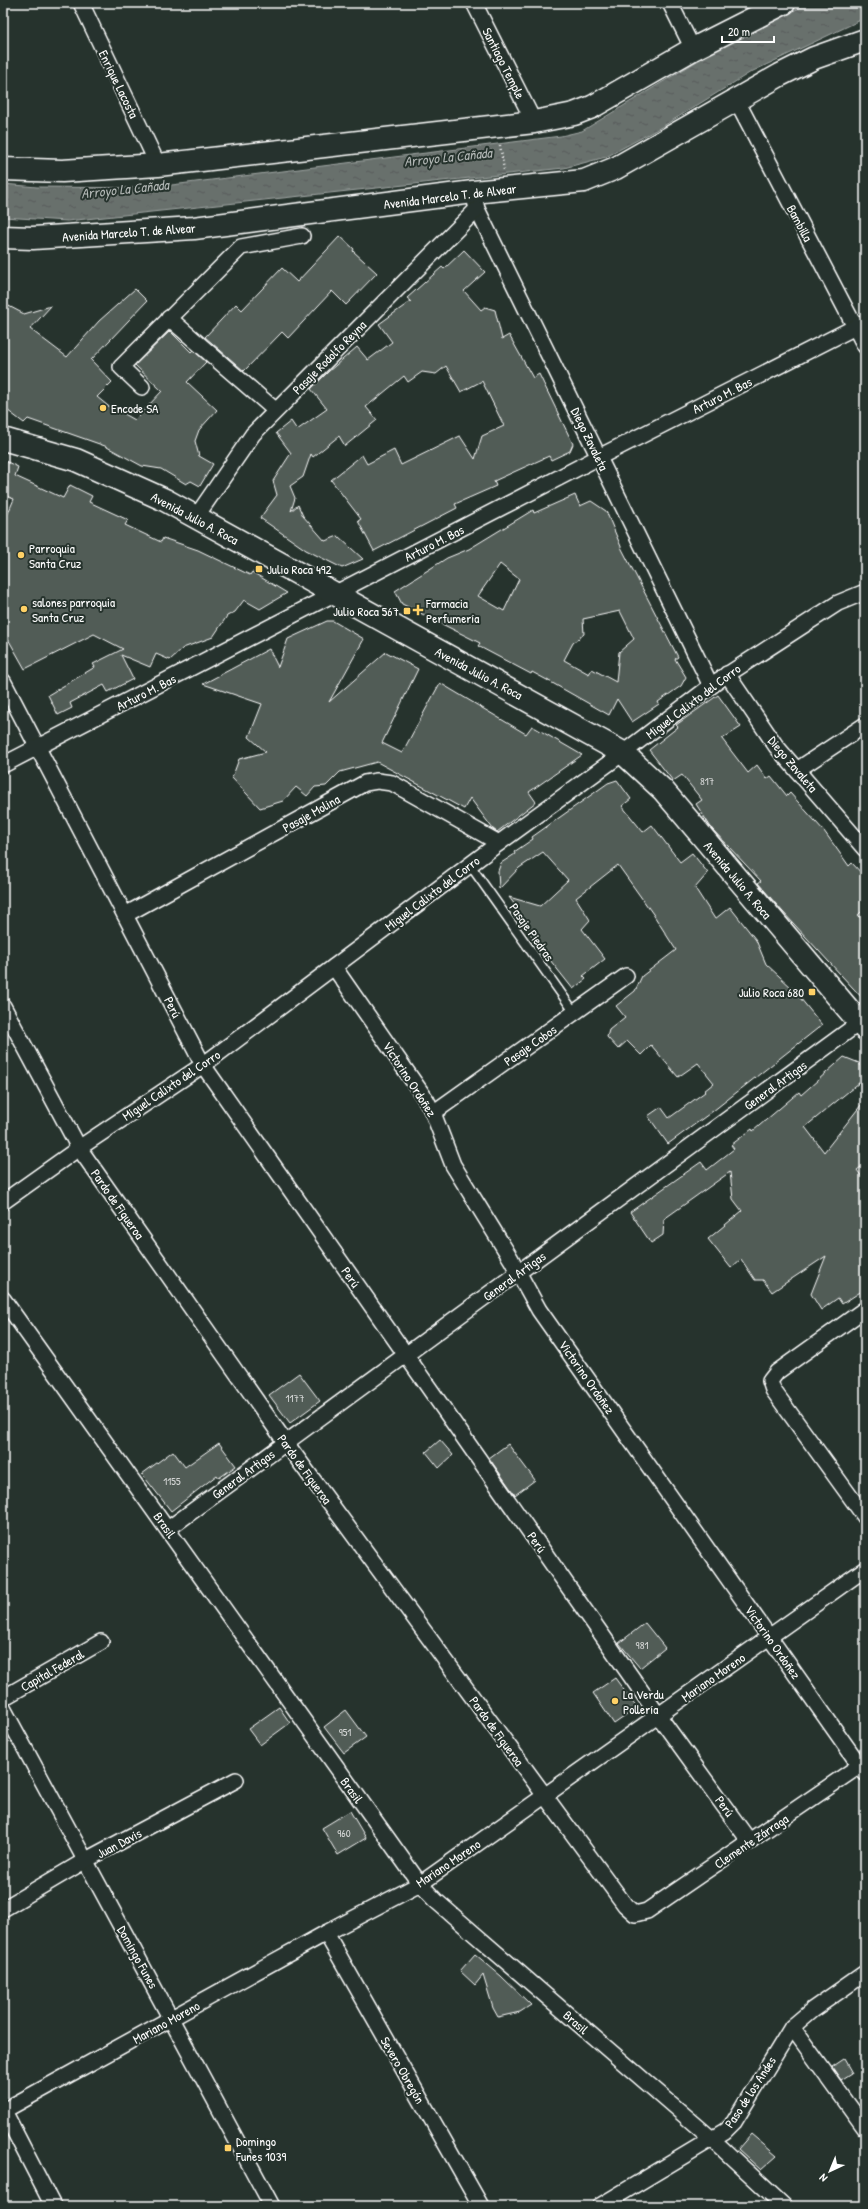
<svg xmlns="http://www.w3.org/2000/svg" width="868" height="2209" viewBox="0 0 868 2209" font-family="'Patrick Hand',sans-serif">
<style>
.water{fill:url(#water-ripples);stroke:#a4a9a7}
.building{fill:#515c57;stroke:#fff;fill-rule:evenodd}
.lines{fill:none;stroke-linecap:round;stroke-linejoin:round}
.lane-casing{stroke:#fff;stroke-width:11}
.street-casing{stroke:#fff;stroke-width:18}
.secondary-casing{stroke:#fff;stroke-width:25}
.primary-casing{stroke:#fff;stroke-width:25}
.path{stroke:#fff;stroke-width:2.5;stroke-dasharray:1 3;stroke-linecap:butt}
.lane{stroke:#26332d;stroke-width:8}
.street{stroke:#26332d;stroke-width:15}
.secondary{stroke:#26332d;stroke-width:22}
.primary{stroke:#26332d;stroke-width:22}
.poi-dot{fill:#ffd166;stroke:#26332d;stroke-width:1.5}
.labels{text-anchor:middle;stroke-width:4;stroke-linejoin:round;paint-order:stroke}
.number-label{font-size:11px;fill:#d4d6d5}
.street-label{font-size:13px;fill:#fff;stroke:#26332d}
.poi-label{font-size:13px;fill:#fff;stroke:#26332d;text-anchor:start}
.water-label{font-size:14px;font-style:italic;fill:#b3b8b6;stroke:#26332d}
</style>
<defs>
<pattern id="water-ripples" width="26" height="14" patternUnits="userSpaceOnUse"><rect width="26" height="14" fill="#67706c"/><path d="M2 4q2-2 4 0t4 0M15 11q2-2 4 0t4 0" fill="none" stroke="#575a59"/></pattern>
</defs>
<rect width="100%" height="100%" fill="#26332d"/>
<filter id="ink" filterUnits="userSpaceOnUse"><feTurbulence type="fractalNoise" baseFrequency=".025" numOctaves="2"/><feDisplacementMap in="SourceGraphic" scale="8" xChannelSelector="R" yChannelSelector="G"/><feConvolveMatrix kernelMatrix="1 2 1 2 8 2 1 2 1" color-interpolation-filters="sRGB"/></filter>
<g filter="url(#ink)">
<path class="water" d="M810 3H865V18L751 72 665 125 606 157 564 168 67 221 3 217V184L37 187 148 188 561 136 582 131 730 41Z"/>
<g class="building">
<path d="M340 236 354 249 353 251 377 273 346 305 332 291 288 338 282 332 244 371 205 337 236 304 242 310 282 268 297 282Z"/>
<path d="M464 250 485 272 464 291 481 310 485 307 495 310 502 339 509 335 533 378 539 374 573 444 570 451 551 460 549 456 494 481 496 486 455 504 457 508 374 551 358 521 361 519 331 480 362 455 367 464 394 450 401 465 460 436 475 459 482 436 504 426 482 381 461 392 446 366 436 374 422 372 408 382 404 376 366 407 377 420 345 446 339 436 313 457 311 454 303 477 290 486 295 498 291 511 298 505 303 516 325 541 338 536 363 559 342 568 306 550 260 518 277 495 273 481 291 453 276 433 291 421 297 430 327 409 311 389 329 371 357 347 368 360 392 342 379 324 411 301 407 298 442 267 444 269Z"/>
<path d="M135 289 147 301 91 360 112 382 97 397 118 414 121 412 135 420 162 391 135 365 170 331 191 352 193 350 206 362 187 382 217 410 199 430 195 441 199 456 213 464 200 486 191 481 186 484 161 469 142 466 105 446 28 419 24 423 3 407V303L24 314 51 306 30 329 67 357 99 321Z"/>
<path d="M3 460 18 467 15 476 63 498 70 485 92 496 89 502 128 520 125 525 161 542 163 538 198 550 250 575 252 572 287 593 260 609 244 600 235 612 227 616 213 637 183 648 170 660 156 654 150 667 121 655 133 679 108 692 104 685 70 703 72 708 58 715 48 695 95 667 93 664 123 649 94 634 25 669 3 630V525L14 499 6 496 3 503Z"/>
<path d="M575 495 580 506 591 501 606 511 622 549 678 657 675 659 686 677 681 686 658 702 659 704 632 722 617 699 609 715 547 680 532 672 531 674 478 646 480 643 402 604 395 591 447 558 469 549 533 510 534 513ZM500 564 519 579 504 611 478 596ZM620 611 634 639 619 652 616 682 592 669 589 674 564 660 573 643 584 634 583 619Z"/>
<path d="M327 621H333L364 639 329 702 386 652 418 669 382 743 402 753 440 683 526 734 532 726 582 755 529 792 536 802 497 832 493 829 470 798 464 809 377 762 340 772 326 786 315 787 307 796 296 787 283 801 260 808 232 778 239 759 266 752 249 737 262 704 203 684 269 649 278 667 288 639Z"/>
<path d="M718 695 741 727 722 739 748 773 757 765 767 779 771 776 787 796 790 793 824 831 849 866 852 863 865 877V908L858 915 865 923V1001L782 911 758 883 761 881 712 829 696 804 702 800 682 775 673 781 649 750 678 727 676 725Z"/>
<path d="M617 780 631 799 622 806 643 832 652 825 680 862 692 853 708 873 695 888 715 919 730 907 756 940 766 964 792 988 822 1025 713 1111 668 1144 648 1116 661 1107 669 1118 705 1092 704 1091 714 1083 698 1063 678 1077 651 1045 641 1055 627 1041 618 1049 607 1037 609 1030 625 1017 616 1006 635 991 642 976 676 950 653 914 618 865 576 898 590 920 582 929 605 959 583 976 586 979 573 989 550 960 549 961 515 911 518 909 509 897 540 906 568 880 543 852 519 868 499 889 498 871 501 863 515 854 514 852 533 839 532 837 608 783Z"/>
<path d="M844 1057 859 1063 865 1071V1078L805 1127 824 1152 865 1100V1164L857 1170 865 1181V1289L842 1304 838 1298 821 1310 811 1294 826 1256 772 1292 763 1280H755L741 1259 731 1268 708 1239 742 1211 733 1199 730 1172 664 1219 663 1235 651 1243 630 1212 701 1162 707 1170 734 1149 731 1145 752 1129 753 1131 799 1092 801 1095Z"/>
<path d="M299 1373 320 1401 290 1423 269 1395Z"/>
<path d="M440 1440 453 1455 439 1468 426 1452Z"/>
<path d="M219 1443 236 1466 219 1478 217 1475 171 1511 142 1474 173 1451 185 1467Z"/>
<path d="M508 1444 535 1480 515 1495 489 1458Z"/>
<path d="M645 1623 665 1648 640 1668 619 1643Z"/>
<path d="M615 1678 637 1708 614 1724 593 1693Z"/>
<path d="M279 1707 290 1723 260 1745 248 1729Z"/>
<path d="M346 1710 366 1737 344 1753 324 1727Z"/>
<path d="M350 1811 366 1838 338 1855 322 1828Z"/>
<path d="M475 1954 501 1976 531 2005 520 2012 498 2017 493 2008 483 1975 475 1985 460 1971Z"/>
<path d="M844 2059 852 2073 841 2080 832 2067Z"/>
<path d="M751 2134 777 2156 761 2170 738 2149Z"/>
</g>
<g class="lines">
<g class="lane-casing">
<path id="lane" d="M470 865 575 1013"/>
</g>
<g class="street-casing">
<g id="street">
<path d="M81 3 158 165"/>
<path d="M474 3 534 122"/>
<path d="M670 3 693 49"/>
<path d="M736 99 865 346"/>
<path d="M473 192 477 209 711 686"/>
<path d="M169 318 275 410"/>
<path d="M142 387 121 367 241 247 302 236"/>
<path d="M196 517 253 434 477 209"/>
<path d="M727 674 776 746 865 849"/>
<path d="M3 681 203 1065 658 1715 750 1842"/>
<path d="M3 765 599 457 865 322"/>
<path d="M797 770 865 725"/>
<path d="M125 915 365 783 377 781 392 783 499 843"/>
<path d="M334 967 427 1101 433 1113 453 1165 511 1259 539 1310 865 1773"/>
<path d="M3 1006 79 1148 286 1443 625 1905 635 1914 647 1911 865 1762"/>
<path d="M433 1113 626 976"/>
<path d="M3 1202 79 1148 203 1065 499 843 623 753 719 680 838 603 865 592"/>
<path d="M3 1299 420 1884 435 1900 713 2140 784 2206"/>
<path d="M865 1309 777 1372 770 1381 773 1390 865 1517"/>
<path d="M168 1529 859 1023"/>
<path d="M3 1698 101 1642"/>
<path d="M3 1708 272 2206"/>
<path d="M3 1909 86 1860 236 1780"/>
<path d="M326 1933 481 2206"/>
<path d="M792 2027 865 2128"/>
<path d="M3 2111 326 1933 420 1884 865 1569"/>
<path d="M4 2111 53 2206"/>
<path d="M600 2206 725 2131 734 2122 792 2027 812 2010 865 1973"/>
</g>
</g>
<g class="secondary-casing">
<g id="secondary">
<path d="M3 169 62 171 158 165 534 122 574 114 592 107 693 49 784 3"/>
<path d="M3 237 33 238 194 228 473 192 584 181 616 168 780 75 814 58 865 40"/>
</g>
</g>
<g class="primary-casing">
<path id="primary" d="M3 439 76 460 165 500 623 753 663 790 865 1029"/>
</g>
<path class="path" d="M500 145 504 170"/>
<use href="#lane" class="lane"/>
<use href="#street" class="street"/>
<use href="#secondary" class="secondary"/>
<use href="#primary" class="primary"/>
</g>
</g>
<g class="poi-dot">
<circle cx="103" cy="408" r="4"/>
<circle cx="21" cy="555" r="4"/>
<rect x="255" y="565" width="8" height="8" rx="2"/>
<circle cx="24" cy="609" r="4"/>
<path d="M416 604h4v4h4v4h-4v4h-4v-4h-4v-4h4z"/>
<rect x="403" y="607" width="8" height="8" rx="2"/>
<rect x="808" y="988" width="8" height="8" rx="2"/>
<circle cx="615" cy="1701" r="4"/>
<rect x="224" y="2144" width="8" height="8" rx="2"/>
</g>
<g class="labels">
<g class="number-label">
<text x="707" y="785">817</text>
<text x="295" y="1402">1177</text>
<text x="172" y="1485">1155</text>
<text x="642" y="1649">981</text>
<text x="345" y="1736">951</text>
<text x="344" y="1837">960</text>
</g>
<g class="street-label">
<text transform="translate(504 63) rotate(63)" y="5">Santiago Temple</text>
<text transform="translate(119 84) rotate(64)" y="5">Enrique Lacosta</text>
<text transform="translate(450 196) rotate(-7)" y="5">Avenida Marcelo T. de Alvear</text>
<text transform="translate(800 223) rotate(62)" y="5">Bambilla</text>
<text transform="translate(129 232) rotate(-4)" y="5">Avenida Marcelo T. de Alvear</text>
<text transform="translate(329 357) rotate(-45)" y="5">Pasaje Rodolfo Reyna</text>
<text transform="translate(722 395) rotate(-27)" y="5">Arturo M. Bas</text>
<text transform="translate(590 439) rotate(64)" y="5">Diego Zavaleta</text>
<text transform="translate(195 518) rotate(28)" y="5">Avenida Julio A. Roca</text>
<text transform="translate(434 543) rotate(-27)" y="5">Arturo M. Bas</text>
<text transform="translate(479 673) rotate(28)" y="5">Avenida Julio A. Roca</text>
<text transform="translate(146 692) rotate(-27)" y="5">Arturo M. Bas</text>
<text transform="translate(693 701) rotate(-37)" y="5">Miguel Calixto del Corro</text>
<text transform="translate(793 764) rotate(50)" y="5">Diego Zavaleta</text>
<text transform="translate(311 813) rotate(-29)" y="5">Pasaje Molina</text>
<text transform="translate(738 880) rotate(50)" y="5">Avenida Julio A. Roca</text>
<text transform="translate(432 893) rotate(-37)" y="5">Miguel Calixto del Corro</text>
<text transform="translate(532 932) rotate(55)" y="5">Pasaje Piedras</text>
<text transform="translate(173 1007) rotate(63)" y="5">Perú</text>
<text transform="translate(530 1045) rotate(-35)" y="5">Pasaje Cobos</text>
<text transform="translate(410 1079) rotate(57)" y="5">Victorino Ordoñez</text>
<text transform="translate(171 1085) rotate(-34)" y="5">Miguel Calixto del Corro</text>
<text transform="translate(775 1085) rotate(-36)" y="5">General Artigas</text>
<text transform="translate(118 1204) rotate(55)" y="5">Pardo de Figueroa</text>
<text transform="translate(514 1276) rotate(-36)" y="5">General Artigas</text>
<text transform="translate(351 1277) rotate(55)" y="5">Perú</text>
<text transform="translate(587 1377) rotate(55)" y="5">Victorino Ordoñez</text>
<text transform="translate(305 1469) rotate(54)" y="5">Pardo de Figueroa</text>
<text transform="translate(243 1474) rotate(-36)" y="5">General Artigas</text>
<text transform="translate(165 1525) rotate(55)" y="5">Brasil</text>
<text transform="translate(537 1542) rotate(55)" y="5">Perú</text>
<text transform="translate(773 1642) rotate(55)" y="5">Victorino Ordoñez</text>
<text transform="translate(52 1670) rotate(-30)" y="5">Capital Federal</text>
<text transform="translate(713 1677) rotate(-35)" y="5">Mariano Moreno</text>
<text transform="translate(497 1731) rotate(54)" y="5">Pardo de Figueroa</text>
<text transform="translate(352 1790) rotate(54)" y="5">Brasil</text>
<text transform="translate(725 1806) rotate(54)" y="5">Perú</text>
<text transform="translate(751 1841) rotate(-34)" y="5">Clemente Zárraga</text>
<text transform="translate(119 1843) rotate(-28)" y="5">Juan Davis</text>
<text transform="translate(448 1863) rotate(-34)" y="5">Mariano Moreno</text>
<text transform="translate(138 1957) rotate(61)" y="5">Domingo Funes</text>
<text transform="translate(166 2022) rotate(-29)" y="5">Mariano Moreno</text>
<text transform="translate(576 2022) rotate(41)" y="5">Brasil</text>
<text transform="translate(403 2070) rotate(60)" y="5">Severo Obregón</text>
<text transform="translate(750 2092) rotate(-57)" y="5">Paso de los Andes</text>
</g>
<g class="poi-label">
<text x="111" y="413">Encode SA</text>
<text x="29" y="553">Parroquia<tspan x="29" dy="15">Santa Cruz</tspan></text>
<text x="267" y="574">Julio Roca 492</text>
<text x="32" y="607">salones parroquia<tspan x="32" dy="15">Santa Cruz</tspan></text>
<text x="426" y="608">Farmacia<tspan x="426" dy="15">Perfumería</tspan></text>
<text x="399" y="616" text-anchor="end">Julio Roca 567</text>
<text x="804" y="997" text-anchor="end">Julio Roca 680</text>
<text x="623" y="1699">La Verdu<tspan x="623" dy="15">Pollería</tspan></text>
<text x="236" y="2146">Domingo<tspan x="236" dy="15">Funes 1039</tspan></text>
</g>
<g class="water-label">
<text transform="translate(448 157) rotate(-6)" y="5">Arroyo La Cañada</text>
<text transform="translate(125 189) rotate(-6)" y="5">Arroyo La Cañada</text>
</g>
</g>
<rect width="868" height="2209" fill="none" stroke="#26332d" stroke-width="16"/>
<rect x="8" y="8" width="852" height="2193" fill="none" stroke="#fff" stroke-width="1.5" filter="url(#ink)"/>
<g transform="translate(830 2171) rotate(224)" stroke="#26332d" stroke-width="3" paint-order="stroke">
<path d="M0-3L7 15L0 10L-7 15Z" fill="#ffffff"/>
<text y="-6" font-size="11" font-weight="bold" text-anchor="middle" fill="#ffffff">N</text>
</g>
<path d="M722 36v6h52v-6" fill="none" stroke="#ffffff" stroke-width="2"/>
<text x="728" y="36" font-size="12" fill="#ffffff" stroke="#26332d" stroke-width="3" paint-order="stroke">20 m</text>
</svg>
